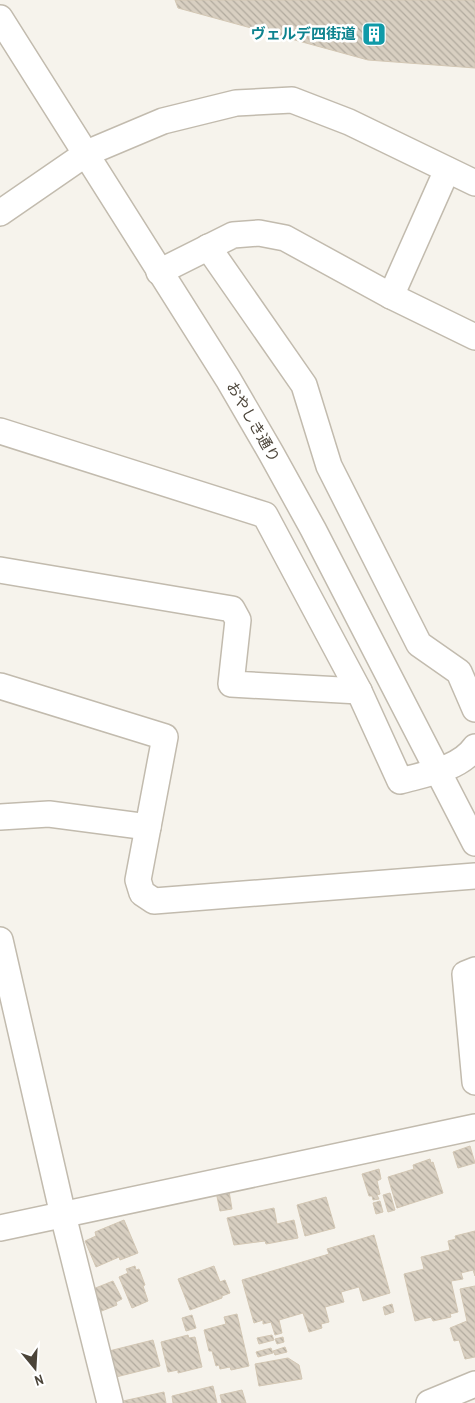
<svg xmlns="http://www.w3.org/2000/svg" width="475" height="1403" viewBox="0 0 475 1403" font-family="'Archivo Narrow','Noto Sans JP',sans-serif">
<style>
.building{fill:url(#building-back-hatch);stroke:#d3c7b4}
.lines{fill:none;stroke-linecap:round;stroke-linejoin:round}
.minor-casing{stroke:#c2bbae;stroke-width:28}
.minor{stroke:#fff;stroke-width:25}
.labels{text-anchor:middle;stroke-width:5;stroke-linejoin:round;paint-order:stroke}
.culture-label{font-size:15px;font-weight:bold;fill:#0d838f;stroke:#fff;text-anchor:end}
.street-label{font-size:15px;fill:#4b4439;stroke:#fff}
</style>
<defs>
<pattern id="building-back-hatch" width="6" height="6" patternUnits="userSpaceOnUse" patternTransform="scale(1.25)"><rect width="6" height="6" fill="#d8cfc1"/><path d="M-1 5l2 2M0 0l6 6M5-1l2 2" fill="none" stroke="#b1aa9e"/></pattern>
</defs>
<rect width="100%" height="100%" fill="#f6f3ec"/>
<g class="building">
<path d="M175 0H475V68L368 60 178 8Z"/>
<path d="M470 1146 475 1163 458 1168 453 1152Z"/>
<path d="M430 1159 431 1163 433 1162 443 1193 397 1208 388 1177 414 1169 413 1165Z"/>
<path d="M379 1169 381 1179 377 1181 380 1194 377 1195 379 1199 373 1200 372 1196H369L362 1174Z"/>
<path d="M228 1185 232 1209 220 1211 215 1187Z"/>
<path d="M390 1193 395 1210 388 1212 383 1195Z"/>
<path d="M326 1197 335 1228 305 1236 297 1205Z"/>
<path d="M380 1201 383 1212 376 1214 373 1203Z"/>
<path d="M274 1208 277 1224 294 1220 298 1238 266 1244 265 1241 234 1245 227 1218Z"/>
<path d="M124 1220 138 1253 120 1260 119 1257 96 1267 85 1241 96 1236 95 1232Z"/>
<path d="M475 1231V1276L473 1270 461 1273 463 1279 451 1281 458 1312 450 1314 451 1317 433 1321 431 1317 415 1321 404 1274 424 1269 421 1257 450 1250 448 1241 456 1239 455 1236Z"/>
<path d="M374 1235 390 1293 363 1301 359 1287 341 1292 344 1302 325 1307 329 1322 321 1324 322 1328 309 1332 303 1313 279 1320 282 1333 275 1335 271 1322 263 1324V1320L254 1323 242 1280 329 1254 327 1249Z"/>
<path d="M135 1266 136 1270 139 1269 145 1285 143 1286 148 1301 132 1308 119 1277 128 1273 126 1269Z"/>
<path d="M214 1266 220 1282 225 1280 230 1293 222 1296V1298L190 1310 178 1279Z"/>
<path d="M113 1281 122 1299 116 1302 117 1305 99 1312 88 1291Z"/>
<path d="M475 1286V1357L465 1359 459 1340 454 1341 450 1328 467 1321 460 1289Z"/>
<path d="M392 1304 394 1312 385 1315 383 1307Z"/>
<path d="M237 1314 249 1366 231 1370 230 1367 220 1369 219 1365 216 1366 212 1351H209L204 1330 226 1324 224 1317Z"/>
<path d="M192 1315 196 1328 186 1331 182 1318Z"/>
<path d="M188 1335 189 1338 195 1337 202 1367 178 1373V1370L168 1372 161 1342Z"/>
<path d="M272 1335 274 1340 259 1344 257 1338Z"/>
<path d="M283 1337 284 1342 277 1344 275 1339Z"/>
<path d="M153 1340 160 1366 112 1378 105 1352Z"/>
<path d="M285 1347 287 1352 275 1355 273 1351Z"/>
<path d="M271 1348 273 1353 258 1357 256 1352Z"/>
<path d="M288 1358 299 1365 302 1379 259 1386 255 1364Z"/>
<path d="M213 1386 217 1403H173L172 1396Z"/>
<path d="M242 1390 246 1403H222L220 1395Z"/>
<path d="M164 1392 166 1403H124L123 1401Z"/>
</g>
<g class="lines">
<g class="minor-casing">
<g id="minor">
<path d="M0 18 228 379 271 453 313 529 475 843"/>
<path d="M0 213 87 153 163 121 236 103 292 100 349 122 475 183"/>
<path d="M208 247 304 385 329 466 419 644 459 672 475 709"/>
<path d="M159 272 233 235 259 233 285 238 391 296 475 337"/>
<path d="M391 296 447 170"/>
<path d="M0 431 265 515 359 691 400 781C425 774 460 769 475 747"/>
<path d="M0 570 232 609 238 620 231 684 359 691"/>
<path d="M0 686 165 737 138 880 142 893 154 901 475 876"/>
<path d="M0 817 49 814 148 827"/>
<path d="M0 940 63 1215 110 1403"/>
<path d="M475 970 465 974 475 1082"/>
<path d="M0 1228 475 1127"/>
<path d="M429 1403 475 1384"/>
</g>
</g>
<use href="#minor" class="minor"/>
</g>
<defs>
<g id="building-square" transform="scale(1.25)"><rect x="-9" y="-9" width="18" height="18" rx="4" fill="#0f9aa8" stroke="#fff"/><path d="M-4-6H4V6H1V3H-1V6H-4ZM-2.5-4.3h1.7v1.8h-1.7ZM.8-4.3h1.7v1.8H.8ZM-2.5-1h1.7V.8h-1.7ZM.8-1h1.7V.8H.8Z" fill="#fff"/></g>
</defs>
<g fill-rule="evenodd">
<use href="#building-square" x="374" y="34"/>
</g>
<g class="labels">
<g class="culture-label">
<text x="356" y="39">ヴェルデ四街道</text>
</g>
<g class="street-label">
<text transform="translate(253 422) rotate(60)" y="5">おやしき通り</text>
</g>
</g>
<g transform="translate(35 1368) rotate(162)" stroke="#ffffff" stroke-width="4" paint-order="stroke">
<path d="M0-4L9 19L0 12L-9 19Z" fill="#4b4439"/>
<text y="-8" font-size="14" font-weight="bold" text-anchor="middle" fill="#4b4439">N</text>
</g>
</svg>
